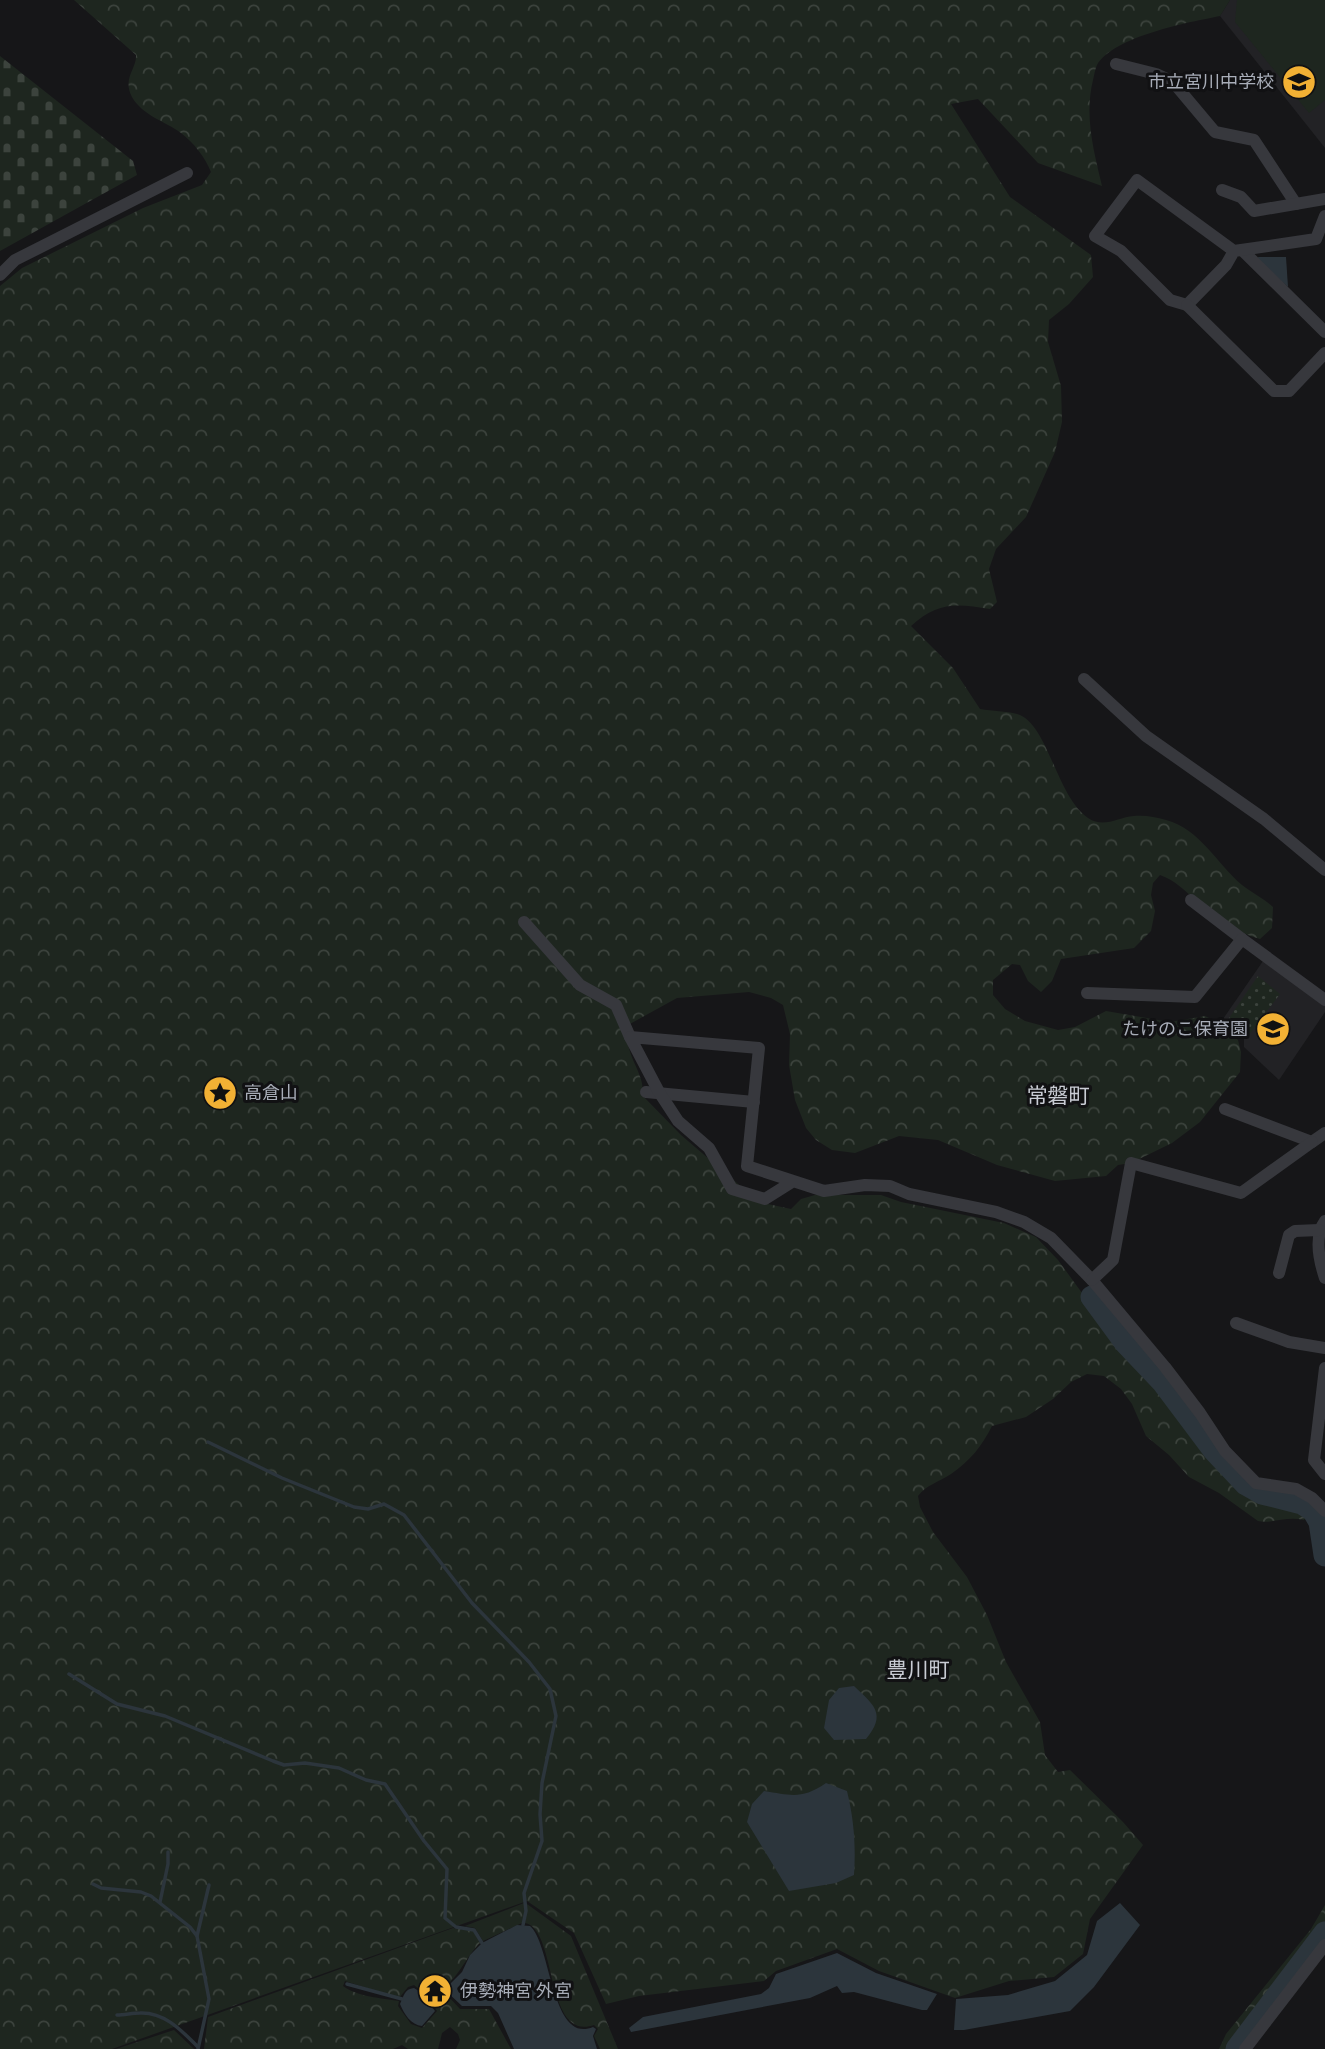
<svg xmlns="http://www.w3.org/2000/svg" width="1325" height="2049" viewBox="0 0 1325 2049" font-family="'PT Sans Narrow','Noto Sans JP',sans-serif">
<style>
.built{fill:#222225}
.grass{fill:url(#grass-dots)}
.forest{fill:url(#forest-crowns)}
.cemetery{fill:url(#cemetery-stones)}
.garden{fill:#1e261f}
.water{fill:#2c353c}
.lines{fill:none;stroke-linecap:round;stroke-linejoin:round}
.stream{stroke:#2c353c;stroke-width:3.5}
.river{stroke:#2c353c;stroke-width:23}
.minor{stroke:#37383d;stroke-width:12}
.labels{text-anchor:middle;stroke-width:6;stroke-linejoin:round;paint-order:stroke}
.poi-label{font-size:18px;fill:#a8adb8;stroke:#111113;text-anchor:end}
.quarter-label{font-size:21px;fill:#c9ccd4;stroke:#111113}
</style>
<defs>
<pattern id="grass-dots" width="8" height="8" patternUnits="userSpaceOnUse" patternTransform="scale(1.75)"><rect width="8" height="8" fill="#1e261f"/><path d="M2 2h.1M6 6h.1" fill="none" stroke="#3c433d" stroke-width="1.8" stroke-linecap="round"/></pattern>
<pattern id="forest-crowns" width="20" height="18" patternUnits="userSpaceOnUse" patternTransform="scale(1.75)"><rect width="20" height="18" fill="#1e261f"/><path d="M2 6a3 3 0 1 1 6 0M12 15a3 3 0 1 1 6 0" fill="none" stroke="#3c433d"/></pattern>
<pattern id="cemetery-stones" width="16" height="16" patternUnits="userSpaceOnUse" patternTransform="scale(1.75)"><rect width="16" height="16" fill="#1e261f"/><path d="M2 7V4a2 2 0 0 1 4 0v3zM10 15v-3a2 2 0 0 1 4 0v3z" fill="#3c433d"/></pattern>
</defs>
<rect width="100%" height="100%" fill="#161618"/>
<g class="built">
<path d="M1230 0H1325V148L1220 16Z"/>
<path d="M1263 961 1325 1006V1012L1279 1080 1244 1047V1038L1223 1019Z"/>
</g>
<path class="grass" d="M1258 976 1280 994 1249 1035 1229 1018Z"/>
<g class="forest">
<path d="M74 0H1230L1220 16C1190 22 1114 36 1097 65 1095 69 1094 76 1093 80 1084 116 1094 152 1102 186L1038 163 978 99 951 104 1010 197 1091 255 1093 277 1069 304 1049 320 1048 342 1061 386 1062 422 1055 452 1026 517 996 549 989 569 997 602 990 609C956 603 937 602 911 626L953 668 980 709C992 711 1006 711 1017 714 1048 723 1056 796 1088 818 1104 829 1118 817 1134 816 1145 815 1155 817 1166 820 1200 829 1217 864 1242 885 1252 893 1263 898 1273 907L1272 928 1260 939C1236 933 1215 917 1197 901 1185 891 1175 880 1160 875L1153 883 1151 895 1155 911 1151 931 1134 948 1061 959 1052 981 1041 992 1028 981 1020 965 1012 964 993 980V995L1005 1009 1025 1021 1058 1030 1075 1027 1106 1011 1170 1022 1205 1016 1219 1023 1238 1040 1241 1052 1240 1072 1200 1122 1172 1143 1131 1163 1118 1165 1106 1176 1055 1181 997 1165 938 1140 899 1136 855 1153 832 1150 816 1140 806 1128 795 1100 789 1065 790 1034 783 1005 771 998 749 992 677 998 628 1025C622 1055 647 1074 642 1095L681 1135 759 1202 791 1209 801 1199 815 1195H881L901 1202 1004 1223 1036 1237 1058 1260 1106 1326 1166 1393 1219 1462 1256 1497 1301 1510 1307 1515 1304 1520C1286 1516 1271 1524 1258 1521L1219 1493 1189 1477 1169 1455 1146 1436 1132 1404 1121 1389 1104 1376 1087 1374 1071 1382 1053 1399 1026 1417 992 1426C982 1446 970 1461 951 1474 939 1482 926 1485 918 1496L920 1507 933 1532 967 1577 987 1615 1006 1662 1040 1722 1045 1755 1058 1772 1070 1770 1123 1822 1143 1845 1090 1919 1083 1954 1054 1977 1009 1981 955 1998 879 1971 837 1949 776 1971 764 1981 639 1996 606 2004 574 1933 527 1901 112 2049H0V286L22 268 143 208 202 185 211 172C205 157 194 143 181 133 165 121 143 116 132 97 122 78 137 69 136 55Z"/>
<path d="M524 1903 526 1911 522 1923 483 1941 475 1928 465 1926Z"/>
<path d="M527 1904 571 1936 618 2049H600L594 2036 598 2029 594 2025C544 2042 558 1929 525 1923Z"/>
<path d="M1325 1905V1927L1318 1938 1235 2049H1219L1226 2034 1311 1929Z"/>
<path d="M453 1928 473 1931 480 1943C462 1960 454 1993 424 1993L414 1985 408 1987 399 1998 345 1981 343 1986C358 1997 381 1998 399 2001L398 2006 411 2024 422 2028 437 2011 431 2002 437 1997 446 1994 460 2009H489L511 2049H456L460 2040 458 2034 450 2027 442 2033 438 2049H408L402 2045 393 2049H204L208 2017Z"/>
<path d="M174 2030 194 2049H116Z"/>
</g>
<path class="cemetery" d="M0 56 133 161 137 175 0 251Z"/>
<path class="garden" d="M1237 0H1325V100L1309 113 1235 22Z"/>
<g class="water">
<path d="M1258 257H1286L1288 287 1259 262Z"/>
<path d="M854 1686C874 1705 887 1714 866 1739L834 1740 824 1728 829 1700 839 1688Z"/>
<path d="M826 1783 847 1791C854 1819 856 1847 854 1875L836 1883 789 1891 747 1822 752 1804 764 1791C791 1795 801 1800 826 1783Z"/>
<path d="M1120 1903 1140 1925 1094 1987 1070 2011 964 2030H954L956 1999 1008 1995 1055 1981 1087 1955 1097 1921Z"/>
<path d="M517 1925 530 1926C551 1943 551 2045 593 2027L596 2029 593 2036 597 2049H514L498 2013 491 2006H462L446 1991 436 1993 429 1999V2003L435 2011 422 2026C411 2025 404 2014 400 2004 404 1996 404 1989 414 1988L425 1995 448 1986 462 1972 470 1955 482 1943Z"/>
<path d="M837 1953 876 1973 937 1994 927 2010H922L854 1992 842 1993 837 1986 810 1998 631 2032 629 2028 643 2017 761 1994 769 1988 776 1974Z"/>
</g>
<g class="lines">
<g class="stream">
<path d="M208 1442 282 1478 354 1507 368 1509 384 1504 404 1515 472 1603 529 1662 550 1689 556 1716 542 1783 540 1814 542 1841 524 1893 526 1911 523 1925"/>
<path d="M69 1674 117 1704 165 1716 273 1761 284 1765 305 1763 339 1768 366 1780 385 1784 424 1841 447 1869 445 1918 456 1927 474 1930 482 1943"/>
<path d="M93 1884 101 1888 141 1892 151 1896 190 1927 197 1936 209 1999 198 2049"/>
<path d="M160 1902 168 1864V1852"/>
<path d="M197 1936 209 1885"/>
<path d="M347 1984 402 1999"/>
<path d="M117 2015C125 2015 132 2013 140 2013 165 2012 182 2031 198 2047"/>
</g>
<g class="river">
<path d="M1092 1297 1125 1342 1163 1382 1214 1450 1246 1484 1262 1493 1302 1503 1313 1510 1320 1522 1325 1555"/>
<path d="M1237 2049 1325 1933"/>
</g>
<g class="minor">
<path d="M1116 64 1156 74 1173 82 1215 132 1254 140 1296 204"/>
<path d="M1222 190 1241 197 1254 211 1325 199"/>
<path d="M1242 250 1325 332"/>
<path d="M1234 251 1226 265 1187 305 1170 300 1121 251 1095 236 1137 180 1234 251 1316 239 1325 216"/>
<path d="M0 275 15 260 187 173"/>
<path d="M1187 305 1274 391H1289L1325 353"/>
<path d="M1084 679 1146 736 1264 819 1325 870"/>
<path d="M1191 900 1242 939"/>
<path d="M524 922 580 985 616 1005 630 1037"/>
<path d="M1087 993 1195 997 1242 939 1325 1000"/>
<path d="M646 1092 754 1102"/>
<path d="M1225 1109 1312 1142 1325 1133"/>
<path d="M792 1182 765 1199 732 1189 709 1148 678 1121 659 1092 630 1037 759 1048 747 1166 824 1191 865 1185 890 1186 909 1194 996 1212 1024 1222 1051 1238 1092 1280 1165 1367 1200 1413 1225 1451 1256 1483 1296 1489 1312 1498 1325 1511"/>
<path d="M1325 1221C1314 1236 1319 1260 1325 1278"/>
<path d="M1279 1273 1289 1235 1295 1231 1319 1230"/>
<path d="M1092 1280 1113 1260 1131 1163 1241 1193 1312 1142"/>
<path d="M1236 1323 1289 1342 1325 1348"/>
<path d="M1325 1368 1314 1460 1325 1474"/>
<path d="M1245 2049 1325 1945"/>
</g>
</g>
<defs>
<g id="school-disc" transform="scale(1.75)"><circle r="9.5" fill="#f2b134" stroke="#111113"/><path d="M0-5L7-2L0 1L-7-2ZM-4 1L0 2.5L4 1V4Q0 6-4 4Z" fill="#111"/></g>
<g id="sight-disc" transform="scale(1.75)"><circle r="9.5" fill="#f2b134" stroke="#111113"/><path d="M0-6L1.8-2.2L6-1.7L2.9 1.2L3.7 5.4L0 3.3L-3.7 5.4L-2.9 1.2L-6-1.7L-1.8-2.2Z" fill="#111"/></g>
<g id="temple-disc" transform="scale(1.75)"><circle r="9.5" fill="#f2b134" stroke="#111113"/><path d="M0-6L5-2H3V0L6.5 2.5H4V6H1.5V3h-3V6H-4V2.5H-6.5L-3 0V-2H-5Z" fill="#111"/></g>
</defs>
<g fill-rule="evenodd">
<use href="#school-disc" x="1299" y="82"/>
<use href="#school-disc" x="1273" y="1029"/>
<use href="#sight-disc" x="220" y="1093"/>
<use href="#temple-disc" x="435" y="1991"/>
</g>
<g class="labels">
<g class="poi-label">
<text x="1274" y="88">市立宮川中学校</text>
<text x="1248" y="1035">たけのこ保育園</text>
<text x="244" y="1099" text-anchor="start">高倉山</text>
<text x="460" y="1997" text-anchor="start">伊勢神宮 外宮</text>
</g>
<g class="quarter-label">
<text x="1058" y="1103">常磐町</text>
<text x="918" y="1677">豊川町</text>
</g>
</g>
</svg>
